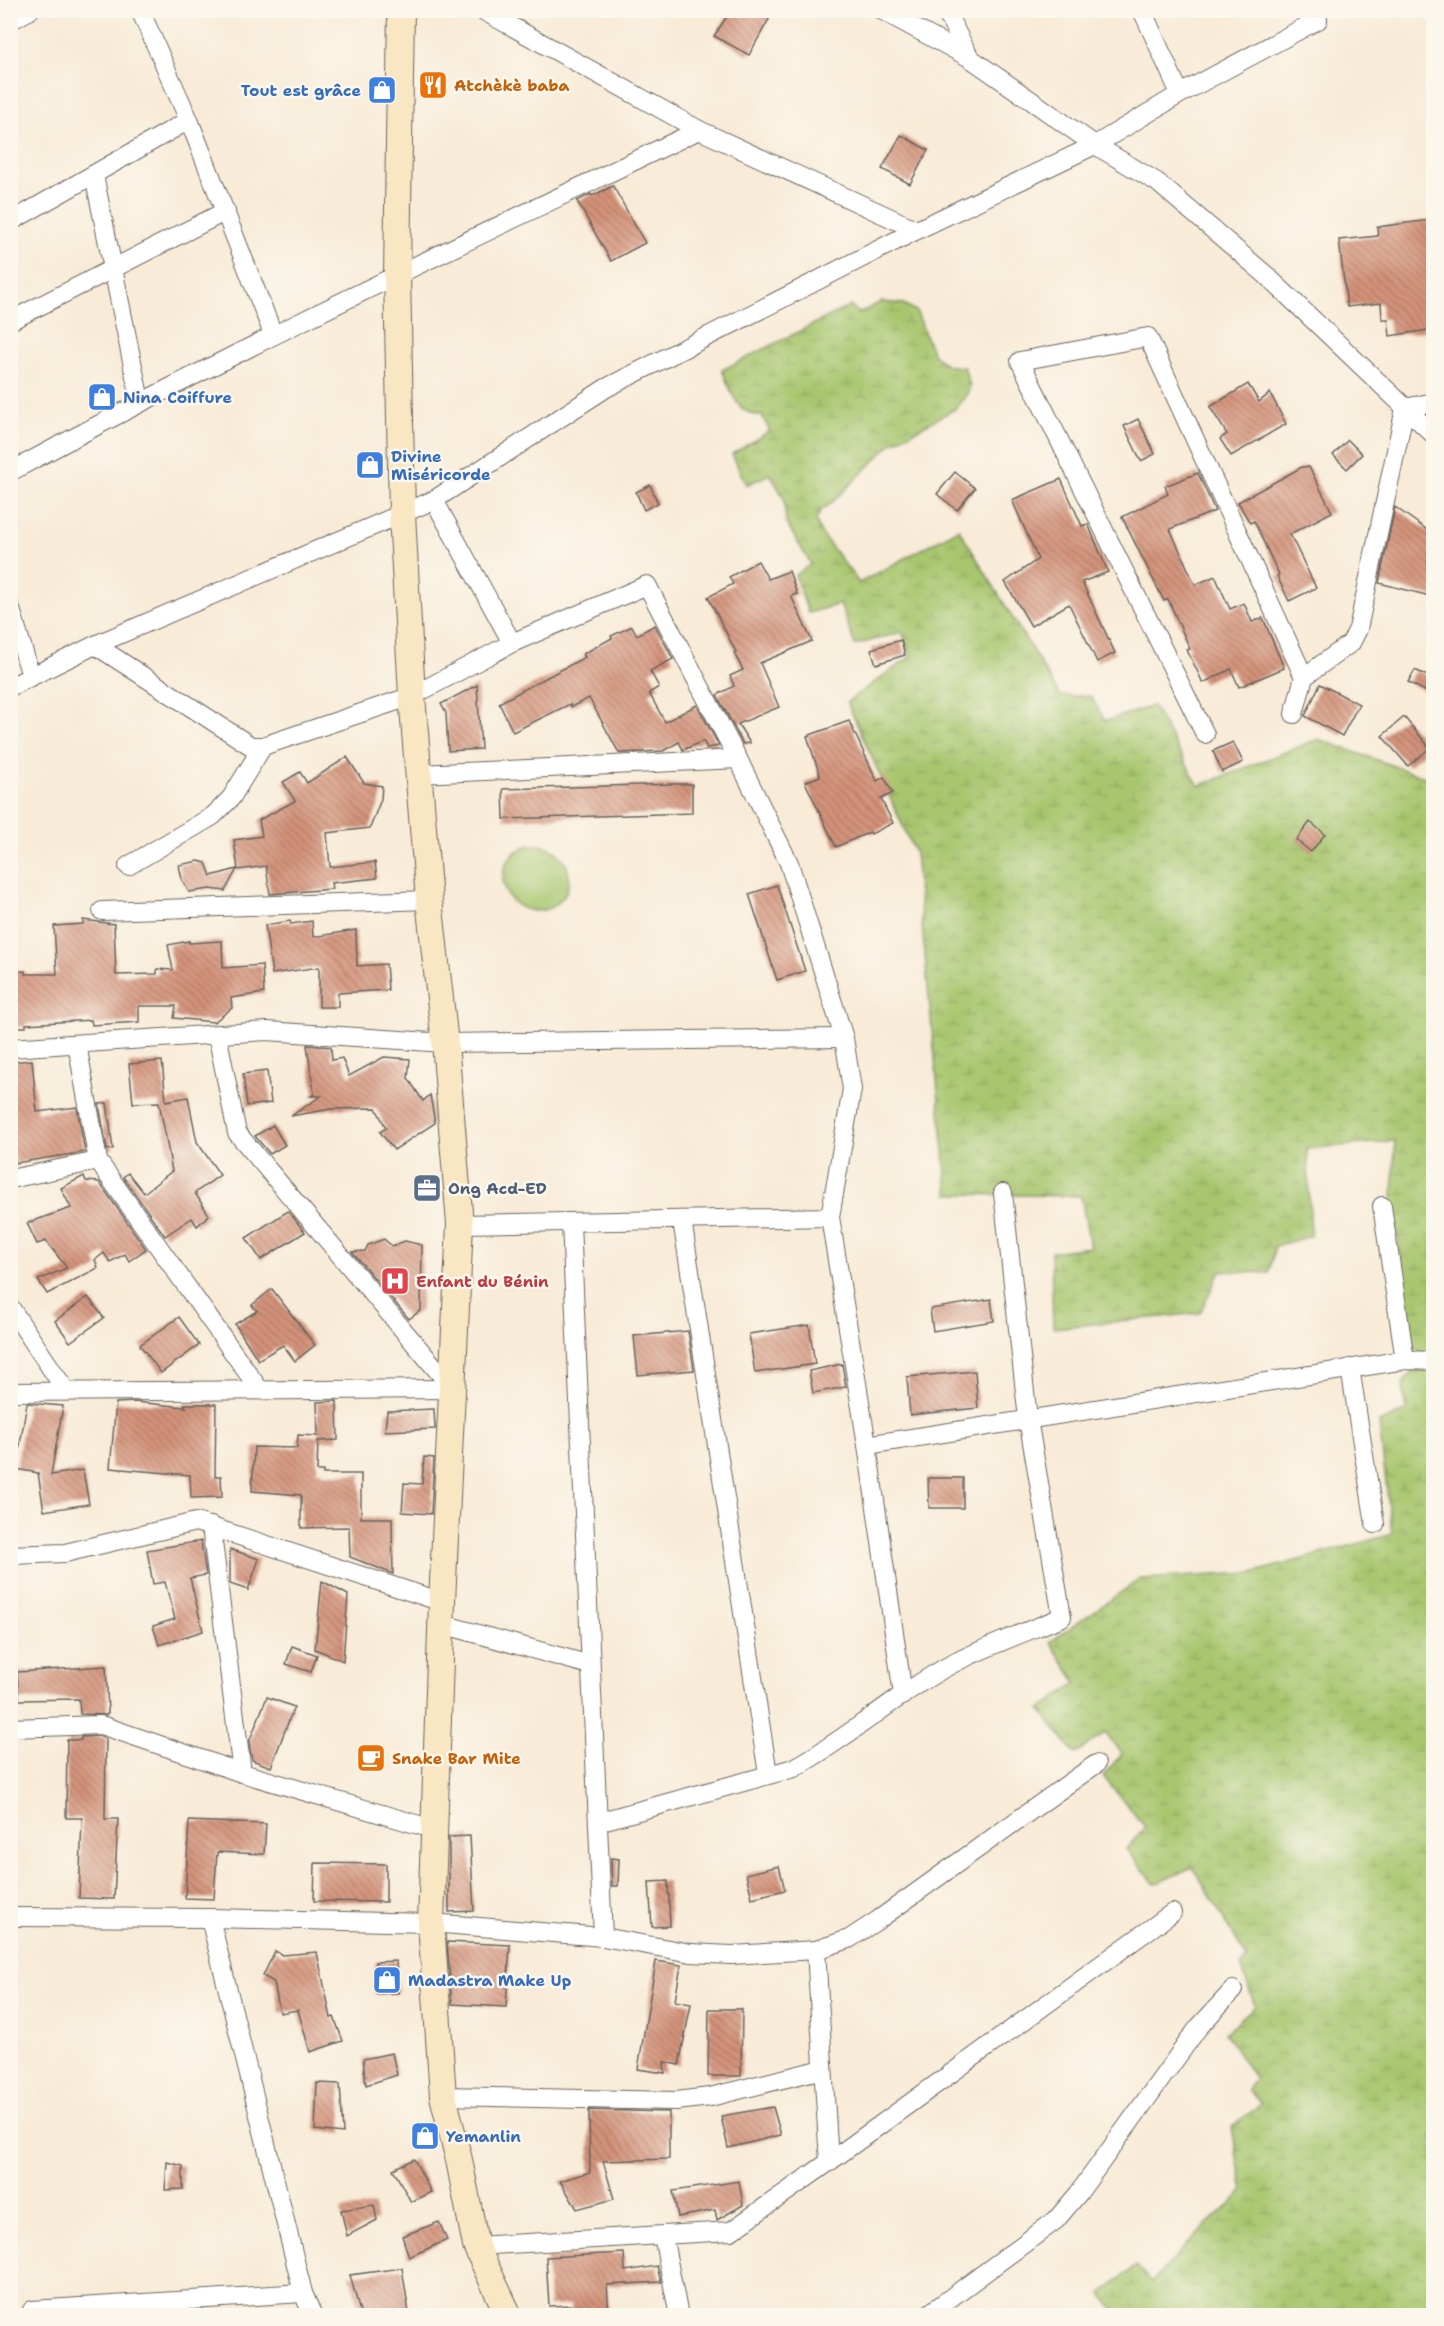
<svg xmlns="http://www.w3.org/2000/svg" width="1444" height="2326" viewBox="0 0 1444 2326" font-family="'Shantell Sans',sans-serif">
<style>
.wetland{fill:url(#wetland-marsh);stroke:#627145;stroke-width:1.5}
.pitch{fill:#a8c66e;stroke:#627145;stroke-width:1.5}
.building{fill:url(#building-back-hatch)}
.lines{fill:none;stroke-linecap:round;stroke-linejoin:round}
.street-casing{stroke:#69645d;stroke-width:20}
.secondary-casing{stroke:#69645d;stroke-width:28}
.street{stroke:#fff;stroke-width:18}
.secondary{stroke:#f9e7c3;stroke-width:26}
.labels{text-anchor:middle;stroke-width:5;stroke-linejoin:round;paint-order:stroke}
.food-label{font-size:16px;font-weight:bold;fill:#c56008;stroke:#fbf7ec;text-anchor:start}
.shop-label{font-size:16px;font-weight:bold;fill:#366cbe;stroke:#fbf7ec;text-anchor:start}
.service-label{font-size:16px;font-weight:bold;fill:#4e5e75;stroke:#fbf7ec;text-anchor:start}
.health-label{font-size:16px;font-weight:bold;fill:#be3a42;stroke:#fbf7ec;text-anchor:start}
</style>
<defs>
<pattern id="wetland-marsh" width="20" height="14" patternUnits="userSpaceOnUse" patternTransform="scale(1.5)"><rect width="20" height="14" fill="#a8c66e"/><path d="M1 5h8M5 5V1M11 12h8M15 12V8" fill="none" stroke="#90aa5f"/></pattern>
<pattern id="building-back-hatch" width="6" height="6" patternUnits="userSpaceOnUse" patternTransform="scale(1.5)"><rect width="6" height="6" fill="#d4937a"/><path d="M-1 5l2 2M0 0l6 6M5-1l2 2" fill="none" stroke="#ab7763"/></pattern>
</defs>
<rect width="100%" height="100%" fill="#fbf7ec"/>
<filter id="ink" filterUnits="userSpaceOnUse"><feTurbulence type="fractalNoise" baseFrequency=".0167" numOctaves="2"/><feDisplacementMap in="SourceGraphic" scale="12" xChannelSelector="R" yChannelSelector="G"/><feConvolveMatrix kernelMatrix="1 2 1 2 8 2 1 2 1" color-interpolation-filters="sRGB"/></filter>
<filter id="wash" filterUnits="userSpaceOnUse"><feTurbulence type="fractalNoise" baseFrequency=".008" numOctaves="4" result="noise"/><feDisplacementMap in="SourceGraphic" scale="24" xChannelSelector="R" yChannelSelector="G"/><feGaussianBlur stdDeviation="1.35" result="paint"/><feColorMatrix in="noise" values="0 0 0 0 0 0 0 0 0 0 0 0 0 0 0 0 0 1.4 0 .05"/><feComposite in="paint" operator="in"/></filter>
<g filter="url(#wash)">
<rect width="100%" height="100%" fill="#f8ebd7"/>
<g class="wetland">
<path d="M881 302 904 304 916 311C928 334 927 369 964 367L970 386 967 395 955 409 892 443 832 503 821 510 816 520 820 532 859 583 959 529 1060 696H1091L1105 721 1153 706 1199 786 1318 739 1433 780V2315H1119L1101 2294 1136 2266 1152 2282 1199 2232 1243 2192 1232 2127 1261 2104 1247 2090 1255 2079 1225 2033 1255 2006 1241 1966 1247 1958 1193 1867 1155 1884 1126 1849 1145 1827 1103 1776 1122 1754 1105 1733 1075 1754 1040 1709 1077 1683 1050 1642 1140 1579 1252 1573 1392 1534 1379 1423 1406 1411 1403 1384 1415 1367 1393 1201 1395 1141 1307 1149 1311 1236 1275 1246 1269 1273 1220 1271 1200 1313 1053 1328 1051 1252 1090 1247 1081 1196 948 1194 915 853 847 702 911 656 902 632 855 645 840 604 808 613 795 575 811 564 786 523 784 498 770 474 746 485 732 454 770 431 762 416C736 415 731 390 722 370L850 306 859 313Z"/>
<path d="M11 2070H15L16 2164 11 2165Z"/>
</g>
<circle class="pitch" cx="536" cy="878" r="33"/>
<g id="blocks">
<g class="building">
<path d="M731 10H774L749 55 714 36Z"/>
<path d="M901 135 928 150 910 184 882 169Z"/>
<path d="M613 186 645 243 611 261 577 201 591 194 592 196Z"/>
<path d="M1430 220 1434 250V329L1390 336 1388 319H1382L1381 303 1347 307 1339 240 1378 236 1377 227Z"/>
<path d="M1248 384 1259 402 1270 393 1286 424 1231 456 1220 439 1227 434 1210 407Z"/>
<path d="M1138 419 1155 454 1141 461 1124 426Z"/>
<path d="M1348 440 1362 454 1347 469 1333 455Z"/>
<path d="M1302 467H1309L1332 512 1290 534 1316 588 1289 601 1277 576 1279 575 1254 521 1250 523 1238 502Z"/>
<path d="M955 472 975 488 957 510 937 494Z"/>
<path d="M1198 473 1215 511 1170 529 1195 585 1215 576 1230 609 1244 603 1252 622 1263 618 1284 668 1239 687 1231 669 1203 683 1187 650 1190 649 1168 599 1164 601 1122 517 1168 494 1165 486Z"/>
<path d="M1061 479 1082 526 1088 524 1108 572 1082 582 1115 653 1097 662 1069 604 1031 626 1005 582 1038 559 1012 500Z"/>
<path d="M650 485 658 503 644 510 636 492Z"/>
<path d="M1395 507 1434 535V597L1379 583Z"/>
<path d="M758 561 768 579 789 571 797 594 791 596 812 641 760 663 779 707 738 724 750 743 743 744 717 695 734 686 730 676 743 670 734 653 736 652 708 597 733 584 729 577Z"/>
<path d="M655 625 673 659 650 671 659 687 649 693 665 722 697 705 719 746 707 748 703 741 683 750 679 742 663 751 619 753 589 698 571 707 570 704 513 732 499 703 585 657 583 654 612 638 611 636 632 626 637 635Z"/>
<path d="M901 640 905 655 876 664 871 649Z"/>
<path d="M1415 670 1434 679V696L1408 682Z"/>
<path d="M1320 684 1359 704 1342 736 1305 716Z"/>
<path d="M477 685 481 749 448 751 446 713 441 704Z"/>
<path d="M1404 717 1430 748 1408 766 1382 736Z"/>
<path d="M849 721 877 781 884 777 893 793 881 799 893 823 871 834 870 832 836 847 805 782 820 776 807 736Z"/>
<path d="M1233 742 1243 762 1222 772 1213 751Z"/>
<path d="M347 757 364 783 382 786 381 799 370 828 327 833 330 867 375 862 377 878 331 883 332 889 270 894 266 866 238 870 234 840 262 836 259 820 295 801 283 782 300 772 307 783Z"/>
<path d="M675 784H692V813L504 819 503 789Z"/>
<path d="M1310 822 1325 834 1311 852 1296 840Z"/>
<path d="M199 861 206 863 211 876 237 869 225 891 210 889 189 892 182 880 179 865Z"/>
<path d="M777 885 805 971 777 980 749 894Z"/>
<path d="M83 920 114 924 116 975 157 974V969L173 970 168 945 189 941V943L222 941 223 968 262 965 264 993 231 998 232 1008 214 1022 174 1018 176 1006H139V1022L92 1025 91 1020 26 1024V1027H10V972L25 971V974H57L54 926 83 924Z"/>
<path d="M290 921 291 924 312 921 313 937 356 930 357 966 386 964 388 990 338 993V1007H319V967L272 974 265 925Z"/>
<path d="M307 1045 331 1047 332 1060 342 1058 349 1076 384 1057 410 1059 408 1078 423 1101 430 1095 435 1123 394 1150 380 1132 386 1128 376 1108 331 1109 291 1116 321 1096H311L314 1094Z"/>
<path d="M32 1060 37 1112 77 1107 85 1152 16 1163 14 1155 10 1156V1062Z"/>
<path d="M162 1061 166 1101 188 1097 197 1142 220 1175 195 1193 209 1215 197 1226 192 1218 165 1236 123 1177 128 1173 144 1193 172 1171 167 1144 168 1142 167 1143 159 1102 133 1103 129 1064Z"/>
<path d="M267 1071 271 1103 247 1106 243 1074Z"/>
<path d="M107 1103 113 1149 107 1150 99 1104Z"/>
<path d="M273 1125 285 1145 270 1154 255 1136Z"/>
<path d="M84 1176 86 1181 99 1182 146 1249 129 1261 125 1254 110 1262 104 1253 95 1260 98 1268 47 1294 38 1280 67 1268 46 1241 37 1244 27 1223 71 1208 61 1188Z"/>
<path d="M288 1211 305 1232 261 1260 246 1238Z"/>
<path d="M384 1239 392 1246 405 1241 422 1245 421 1310 409 1319 352 1252 365 1251 368 1245Z"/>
<path d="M272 1289 315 1345 295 1361 283 1345 258 1360 235 1324 257 1311 252 1305Z"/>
<path d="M88 1297 104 1318 70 1342 55 1321Z"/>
<path d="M991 1299 994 1321 933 1331 930 1309Z"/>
<path d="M179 1317 199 1345 161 1373 140 1345Z"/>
<path d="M809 1325 815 1364 755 1373 749 1334Z"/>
<path d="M688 1331 694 1370 638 1375 634 1336Z"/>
<path d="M842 1364 846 1387 813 1393 809 1371Z"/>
<path d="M975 1371 978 1408 910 1415 907 1377Z"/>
<path d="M337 1401 338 1440 318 1441 317 1471H323V1474H361V1518H392L393 1574 350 1557 349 1527 301 1528V1495L252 1491 254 1447 297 1448 298 1435 318 1436 317 1402Z"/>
<path d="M135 1402 186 1407 184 1404H216L215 1476H221L222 1497 191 1498 190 1475 110 1468 116 1403Z"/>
<path d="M27 1403 63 1406 51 1475 83 1470 89 1504 44 1511 38 1473 16 1469Z"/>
<path d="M434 1409 435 1429 385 1431 387 1411Z"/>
<path d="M424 1457 434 1458 431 1514 402 1512 404 1483 422 1484Z"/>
<path d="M928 1478H963V1508H929Z"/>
<path d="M201 1541 206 1575 190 1578 203 1631 159 1645 153 1626 175 1619 165 1582 153 1584 147 1550Z"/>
<path d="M230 1549 259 1559 248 1590 230 1584Z"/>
<path d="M322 1581 348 1595 343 1661 315 1649Z"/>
<path d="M292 1646 317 1655 311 1672 286 1664Z"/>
<path d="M106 1666 108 1713 106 1715 80 1714 79 1699 19 1700 17 1672Z"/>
<path d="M267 1697 294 1707 271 1767 252 1760 249 1742Z"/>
<path d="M99 1736 106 1739 105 1819H118L114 1899 79 1898 82 1818H66L67 1740H81V1737Z"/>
<path d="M189 1821 266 1824 264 1854 217 1852 214 1899 185 1898Z"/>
<path d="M470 1836 474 1911 449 1912V1837Z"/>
<path d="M611 1858 619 1859 618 1886H612Z"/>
<path d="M315 1863 386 1864V1902L314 1901Z"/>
<path d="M779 1866 785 1890 752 1898 746 1874Z"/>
<path d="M668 1881 670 1926 652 1927 649 1882Z"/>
<path d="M447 1942 510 1945 506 2007 452 2004Z"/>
<path d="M275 1951 282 1955 317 1952 331 2018 334 2017 343 2041 310 2052 298 2010 280 2013 274 1982 263 1976Z"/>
<path d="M396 1961 398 1993 376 1994 375 1962Z"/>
<path d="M656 1961 681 1965 675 2001 691 2004 679 2065 664 2062 665 2073 638 2069Z"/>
<path d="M709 2009H742L741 2076H708Z"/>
<path d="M392 2053 397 2075 366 2085 363 2059Z"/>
<path d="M317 2083 340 2084 343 2133 315 2130Z"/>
<path d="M773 2107 781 2135 728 2148 721 2116Z"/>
<path d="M589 2110 669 2112V2159L603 2161 614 2199 577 2209 560 2181 590 2172Z"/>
<path d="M414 2159 431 2192 411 2202 393 2169Z"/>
<path d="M167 2162 183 2166V2189L165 2190Z"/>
<path d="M739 2181 743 2205 717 2220 715 2210 678 2217 673 2191Z"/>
<path d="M374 2205 377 2220 347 2236 341 2210Z"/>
<path d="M439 2222 447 2240 409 2257 402 2236Z"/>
<path d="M624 2253 625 2271 657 2266 661 2282 607 2285 609 2314 571 2316 570 2305 549 2306 546 2257Z"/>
<path d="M402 2268 409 2313 393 2316H361L350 2275Z"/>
</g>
</g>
</g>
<g filter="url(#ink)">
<use href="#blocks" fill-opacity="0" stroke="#69645d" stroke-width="1.5"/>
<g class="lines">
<g class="street-casing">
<g id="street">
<path d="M140 10 189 120 273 334"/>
<path d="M482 10 699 130 917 230"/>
<path d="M881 10 970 58 1095 145 1157 182 1266 275 1434 435"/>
<path d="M945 10 970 58"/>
<path d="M1142 10 1180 94"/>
<path d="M10 21 30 10"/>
<path d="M94 175 140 401"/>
<path d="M10 222 189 120"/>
<path d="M10 321 226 211"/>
<path d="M10 472C236 349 468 241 699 130"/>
<path d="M434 500 512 643"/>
<path d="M10 606 31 676"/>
<path d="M95 645 251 746H263L412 696 512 643 647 585 738 759 789 863 844 1038 852 1089 830 1217 867 1445 903 1695"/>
<path d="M10 687 95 645 434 500 606 388 917 230 1095 145 1180 94 1318 20 1314 10"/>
<path d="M1294 714 1304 677 1351 643 1358 629 1405 408 1434 402"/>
<path d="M1205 734 1020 361 1148 337 1304 677"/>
<path d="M419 774 738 759"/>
<path d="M128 866 213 816 231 798 263 746"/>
<path d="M102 911 429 900"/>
<path d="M217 1034 237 1133 453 1389"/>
<path d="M77 1044 98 1161 259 1389"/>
<path d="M10 1048 267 1031 445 1043 844 1038"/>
<path d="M10 1179 98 1161"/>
<path d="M1382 1206 1405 1360"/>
<path d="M682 1220 768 1774"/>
<path d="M571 1223 603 1937"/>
<path d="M460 1224 830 1217"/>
<path d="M10 1307 66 1391"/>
<path d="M1350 1368 1375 1524"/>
<path d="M10 1392 453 1389"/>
<path d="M867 1445 1405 1360 1434 1361"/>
<path d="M211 1526 242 1773"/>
<path d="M10 1555 65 1553 196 1522 442 1602"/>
<path d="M442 1624 590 1665"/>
<path d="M10 1728 101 1725 242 1773 436 1830"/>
<path d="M598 1822 794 1768C849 1738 896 1694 952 1664 987 1646 1026 1632 1062 1617L1028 1419 1003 1193"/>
<path d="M10 1917 210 1918 431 1923 603 1937 691 1953 731 1955 816 1950 849 1939 878 1920 1096 1764"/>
<path d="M210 1918 303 2293 313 2316"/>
<path d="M816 1950 829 2162"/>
<path d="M443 2096 676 2101 710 2097 823 2069"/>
<path d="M663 2236 679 2316"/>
<path d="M476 2246 731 2231 829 2162 1172 1913"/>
<path d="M32 2310 303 2293"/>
<path d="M926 2316 1056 2220 1078 2194 1198 2028 1233 1990"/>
</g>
</g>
<g class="secondary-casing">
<path id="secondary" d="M401 10 397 275 402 514 412 696 429 900 445 1043 460 1224 442 1602 431 1923 443 2096 459 2160 476 2246 509 2316"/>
</g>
<use href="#street" class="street"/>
<use href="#secondary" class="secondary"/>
</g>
</g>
<defs>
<g id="restaurant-square" transform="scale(1.5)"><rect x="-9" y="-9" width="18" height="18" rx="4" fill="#e8710a" stroke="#fbf7ec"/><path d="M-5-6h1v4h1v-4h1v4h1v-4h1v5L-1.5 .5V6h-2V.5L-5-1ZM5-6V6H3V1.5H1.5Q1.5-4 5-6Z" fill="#fff"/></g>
<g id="shop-square" transform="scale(1.5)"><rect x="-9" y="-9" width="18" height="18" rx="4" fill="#3f7fe0" stroke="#fbf7ec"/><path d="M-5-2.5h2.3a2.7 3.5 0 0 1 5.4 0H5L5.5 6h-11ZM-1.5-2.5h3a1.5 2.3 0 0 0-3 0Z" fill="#fff"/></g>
<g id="office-square" transform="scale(1.5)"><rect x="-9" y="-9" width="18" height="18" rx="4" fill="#5c6f8a" stroke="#fbf7ec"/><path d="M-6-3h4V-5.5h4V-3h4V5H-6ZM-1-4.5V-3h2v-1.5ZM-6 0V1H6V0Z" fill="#fff"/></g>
<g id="hospital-square" transform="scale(1.5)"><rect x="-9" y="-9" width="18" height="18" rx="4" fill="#e0444e" stroke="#fbf7ec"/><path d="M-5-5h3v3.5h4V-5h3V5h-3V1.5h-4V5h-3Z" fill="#fff"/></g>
<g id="cafe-square" transform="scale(1.5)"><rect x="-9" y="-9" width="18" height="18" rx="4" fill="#e8710a" stroke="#fbf7ec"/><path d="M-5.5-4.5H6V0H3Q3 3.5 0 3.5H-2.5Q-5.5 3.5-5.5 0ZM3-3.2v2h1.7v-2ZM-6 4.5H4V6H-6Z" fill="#fff"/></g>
</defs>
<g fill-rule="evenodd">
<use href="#restaurant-square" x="433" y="85"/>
<use href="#shop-square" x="382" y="90"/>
<use href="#shop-square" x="102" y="397"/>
<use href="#shop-square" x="370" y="465"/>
<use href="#office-square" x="427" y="1188"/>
<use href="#hospital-square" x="395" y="1281"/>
<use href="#cafe-square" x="371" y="1758"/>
<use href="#shop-square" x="387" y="1980"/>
<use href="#shop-square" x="425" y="2136"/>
</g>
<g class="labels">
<g class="food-label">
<text x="454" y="91">Atchèkè baba</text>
<text x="392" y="1764">Snake Bar Mite</text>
</g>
<g class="shop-label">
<text x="361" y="96" text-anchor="end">Tout est grâce</text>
<text x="123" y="403">Nina Coiffure</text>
<text x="391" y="462">Divine<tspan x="391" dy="18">Miséricorde</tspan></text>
<text x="408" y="1986">Madastra Make Up</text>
<text x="446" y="2142">Yemanlin</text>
</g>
<g class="service-label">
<text x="448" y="1194">Ong Acd-ED</text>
</g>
<g class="health-label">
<text x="416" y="1287">Enfant du Bénin</text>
</g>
</g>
<rect width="1444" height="2326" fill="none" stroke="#fbf7ec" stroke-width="36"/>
</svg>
